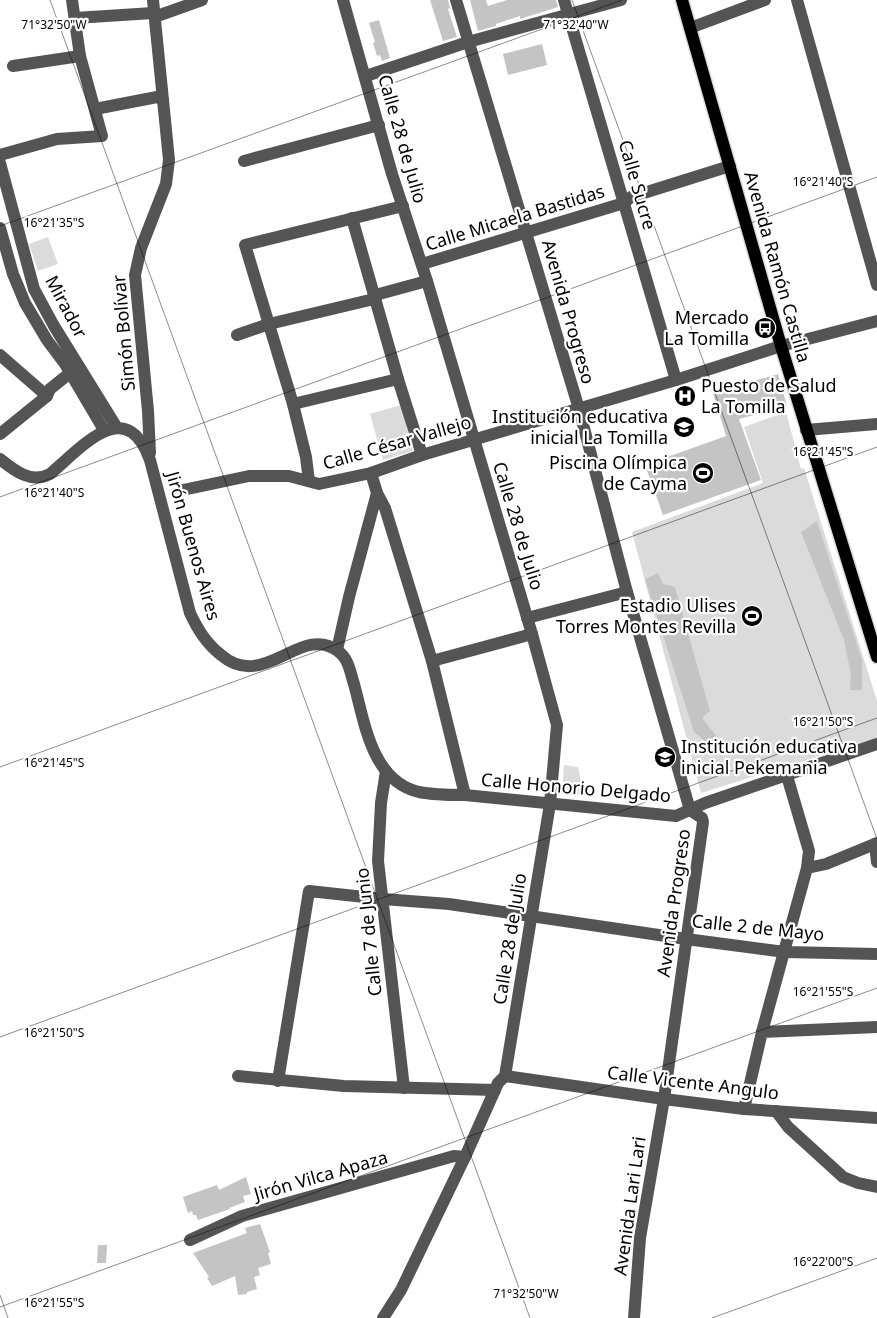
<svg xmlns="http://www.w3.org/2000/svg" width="877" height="1318" viewBox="0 0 877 1318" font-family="'Noto Sans',sans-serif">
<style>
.green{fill:#dbdbdb}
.building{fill:#c4c4c4}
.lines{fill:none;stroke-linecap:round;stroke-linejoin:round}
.major-casing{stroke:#dbdbdb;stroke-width:15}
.minor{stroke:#545454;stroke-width:12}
.major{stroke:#000;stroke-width:12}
.ticks{fill:none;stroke:#000;stroke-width:1;stroke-opacity:0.45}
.labels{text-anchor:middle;stroke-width:4.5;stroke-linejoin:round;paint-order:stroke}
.street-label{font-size:18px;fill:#000;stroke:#fff}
.poi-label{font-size:18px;fill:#000;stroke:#fff;text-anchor:end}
.ticks-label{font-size:12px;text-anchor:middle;fill:#000;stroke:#fff;stroke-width:4.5;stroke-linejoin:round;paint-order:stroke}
</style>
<rect width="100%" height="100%" fill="#fff"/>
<g class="green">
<path d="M48 237 58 264 38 271 29 244Z"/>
<path d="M401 405 413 451 383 460 370 414Z"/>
<path d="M786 412 801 469 804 468 877 701V738L701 793 632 532 763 483 744 427Z"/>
<path d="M564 765 578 767 584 795 562 794Z"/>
</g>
<g class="building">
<path d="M430 0H448L450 8 448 9 457 37 443 41Z"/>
<path d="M470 0H486L488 6 507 0H556L558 7 520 19V16L496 24V26L478 31Z"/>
<path d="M379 20 390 58 382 61 380 55 377 56 373 43 375 42 369 23Z"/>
<path d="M542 44 547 65 508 75 503 54Z"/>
<path d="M778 374 787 406 739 419 761 480 663 515 645 465 726 436 713 393Z"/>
<path d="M817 521 862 660V690H850L851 675 844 640 801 532Z"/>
<path d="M658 573 663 584 675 587 710 711 702 718 717 737 710 745 694 732 645 579Z"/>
<path d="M246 1177 251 1194 243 1196 245 1202 229 1208 230 1209 198 1220 196 1215H193L192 1211 188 1213 183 1197 217 1185 219 1190Z"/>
<path d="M260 1224 270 1252 268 1253 271 1264 258 1268 260 1275 254 1277 257 1289 247 1292V1294L238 1295 235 1276 212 1286 207 1278 209 1277 193 1253 247 1233 245 1228Z"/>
<path d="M98 1245H107L106 1263H97Z"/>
</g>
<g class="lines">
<g class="major-casing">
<path id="major" d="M682 0 781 346 877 657"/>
</g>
<g class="minor">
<path d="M343 0 392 174 427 281 532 634 557 725 550 804 505 1076 498 1083 465 1157 401 1290 383 1318"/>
<path d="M456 0 579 409 627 592 690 810 702 818 703 822 664 1099 640 1238 634 1318"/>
<path d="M564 0 676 380"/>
<path d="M797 0 877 285"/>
<path d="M75 18 153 13 160 15 202 0"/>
<path d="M690 28 765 0"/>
<path d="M13 66 80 56"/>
<path d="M366 76 468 42 621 0"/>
<path d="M95 109 157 97 163 100"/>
<path d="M0 155 57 139 102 136 80 56 72 0"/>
<path d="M244 161 379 125"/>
<path d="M0 163 34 289 54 326 117 428"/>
<path d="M352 218 398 379 422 455"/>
<path d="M0 228 13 274 25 303 47 340 65 364 104 430"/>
<path d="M422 264 624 203 631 197 730 166"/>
<path d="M237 335 269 324 374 299 379 294 427 281"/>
<path d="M0 355 47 396"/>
<path d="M293 404 398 379"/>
<path d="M806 430 877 424"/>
<path d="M0 434 47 396 50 389 75 369"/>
<path d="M150 453 148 411 135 275 141 248 166 184 169 160 153 0"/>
<path d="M0 459C15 471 31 484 50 474 82 447 126 394 150 460L190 613C198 630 206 643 221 655 264 692 301 623 338 651 349 659 350 672 354 684 365 724 372 781 419 792 434 795 450 795 465 795L676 816 705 803 877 744"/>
<path d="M371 473 377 493 385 508 432 661 465 795"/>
<path d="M309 481 306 457 293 404 245 245 403 206"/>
<path d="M183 490 249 476H289L319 484 371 473 422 455 676 380 781 346 877 321"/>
<path d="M527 618 627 592"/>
<path d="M337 650 349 597 377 493"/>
<path d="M432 661 532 634"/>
<path d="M386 771 381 803 378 861 404 1088"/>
<path d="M875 844 877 862"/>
<path d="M807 868 826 864 877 843"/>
<path d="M762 1032 807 868 809 851 787 776"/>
<path d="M238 1076 344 1086 495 1090"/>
<path d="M505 1076 664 1099 744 1109 877 1118"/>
<path d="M278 1081 309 891 383 899 449 904 686 939 785 952 877 954"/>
<path d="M744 1109 762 1032 877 1027"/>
<path d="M776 1111 788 1127 843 1177 858 1183 877 1187"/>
<path d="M190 1240 242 1216 454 1156 465 1157"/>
</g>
<use href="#major" class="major"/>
</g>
<path class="ticks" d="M50 0 530 1318M572 0 877 839M0 226 622 0M0 497 877 177M0 767 877 447M0 1037 877 718M0 1295 8 1318M0 1307 877 988M712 1318 877 1258"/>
<defs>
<g id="bus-disc" transform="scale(1.125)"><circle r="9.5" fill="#000" stroke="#fff"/><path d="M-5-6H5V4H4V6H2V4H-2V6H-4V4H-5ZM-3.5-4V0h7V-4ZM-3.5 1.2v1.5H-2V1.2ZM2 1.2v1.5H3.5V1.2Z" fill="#fff"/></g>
<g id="hospital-disc" transform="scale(1.125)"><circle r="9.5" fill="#000" stroke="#fff"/><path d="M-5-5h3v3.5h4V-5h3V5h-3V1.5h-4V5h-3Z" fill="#fff"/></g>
<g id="school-disc" transform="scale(1.125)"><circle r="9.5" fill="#000" stroke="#fff"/><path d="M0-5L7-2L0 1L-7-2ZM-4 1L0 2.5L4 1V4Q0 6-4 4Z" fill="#fff"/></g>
<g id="stadium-disc" transform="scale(1.125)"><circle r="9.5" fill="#000" stroke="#fff"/><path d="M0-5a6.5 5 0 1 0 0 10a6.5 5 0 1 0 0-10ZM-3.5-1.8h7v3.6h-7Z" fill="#fff"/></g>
</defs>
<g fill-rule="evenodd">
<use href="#bus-disc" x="765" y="328"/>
<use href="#hospital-disc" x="685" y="396"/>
<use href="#school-disc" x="684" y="427"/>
<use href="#stadium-disc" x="703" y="473"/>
<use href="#stadium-disc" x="752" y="616"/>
<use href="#school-disc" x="665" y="757"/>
</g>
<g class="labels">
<g class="street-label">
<text transform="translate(402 139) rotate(74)" y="6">Calle 28 de Julio</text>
<text transform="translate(637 185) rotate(74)" y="6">Calle Sucre</text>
<text transform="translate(515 218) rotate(-17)" y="6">Calle Micaela Bastidas</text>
<text transform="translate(777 267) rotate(74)" y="6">Avenida Ramón Castilla</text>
<text transform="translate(66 307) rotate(62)" y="6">Mirador</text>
<text transform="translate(568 312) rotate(74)" y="6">Avenida Progreso</text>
<text transform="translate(124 333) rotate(-95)" y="6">Simón Bolívar</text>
<text transform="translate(397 443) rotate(-16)" y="6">Calle César Vallejo</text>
<text transform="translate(518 526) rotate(73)" y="6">Calle 28 de Julio</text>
<text transform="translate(193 546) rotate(74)" y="6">Jirón Buenos Aires</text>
<text transform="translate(576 788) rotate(5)" y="6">Calle Honorio Delgado</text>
<text transform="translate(674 903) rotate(-82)" y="6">Avenida Progreso</text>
<text transform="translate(758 928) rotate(6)" y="6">Calle 2 de Mayo</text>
<text transform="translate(369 932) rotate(-96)" y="6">Calle 7 de Junio</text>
<text transform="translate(510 939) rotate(-81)" y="6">Calle 28 de Julio</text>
<text transform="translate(693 1083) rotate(7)" y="6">Calle Vicente Angulo</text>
<text transform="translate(321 1176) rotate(-16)" y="6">Jirón Vilca Apaza</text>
<text transform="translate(630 1206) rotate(-82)" y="6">Avenida Lari Lari</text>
</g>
<g class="poi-label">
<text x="749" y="324">Mercado<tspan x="749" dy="21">La Tomilla</tspan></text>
<text x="701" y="392" text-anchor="start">Puesto de Salud<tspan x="701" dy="21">La Tomilla</tspan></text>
<text x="668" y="423">Institución educativa<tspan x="668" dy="21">inicial La Tomilla</tspan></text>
<text x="687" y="469">Piscina Olímpica<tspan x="687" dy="21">de Cayma</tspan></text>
<text x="736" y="612">Estadio Ulises<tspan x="736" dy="21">Torres Montes Revilla</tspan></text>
<text x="681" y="753" text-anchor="start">Institución educativa<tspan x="681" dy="21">inicial Pekemania</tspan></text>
</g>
</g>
<g class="ticks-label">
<text x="54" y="29">71°32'50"W</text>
<text x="576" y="29">71°32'40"W</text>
<text x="823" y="186">16°21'40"S</text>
<text x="54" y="227">16°21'35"S</text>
<text x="823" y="456">16°21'45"S</text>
<text x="54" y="497">16°21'40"S</text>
<text x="823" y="726">16°21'50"S</text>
<text x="54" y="767">16°21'45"S</text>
<text x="823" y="996">16°21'55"S</text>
<text x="54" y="1037">16°21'50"S</text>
<text x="823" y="1266">16°22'00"S</text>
<text x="526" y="1298">71°32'50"W</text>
<text x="54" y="1307">16°21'55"S</text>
</g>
</svg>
